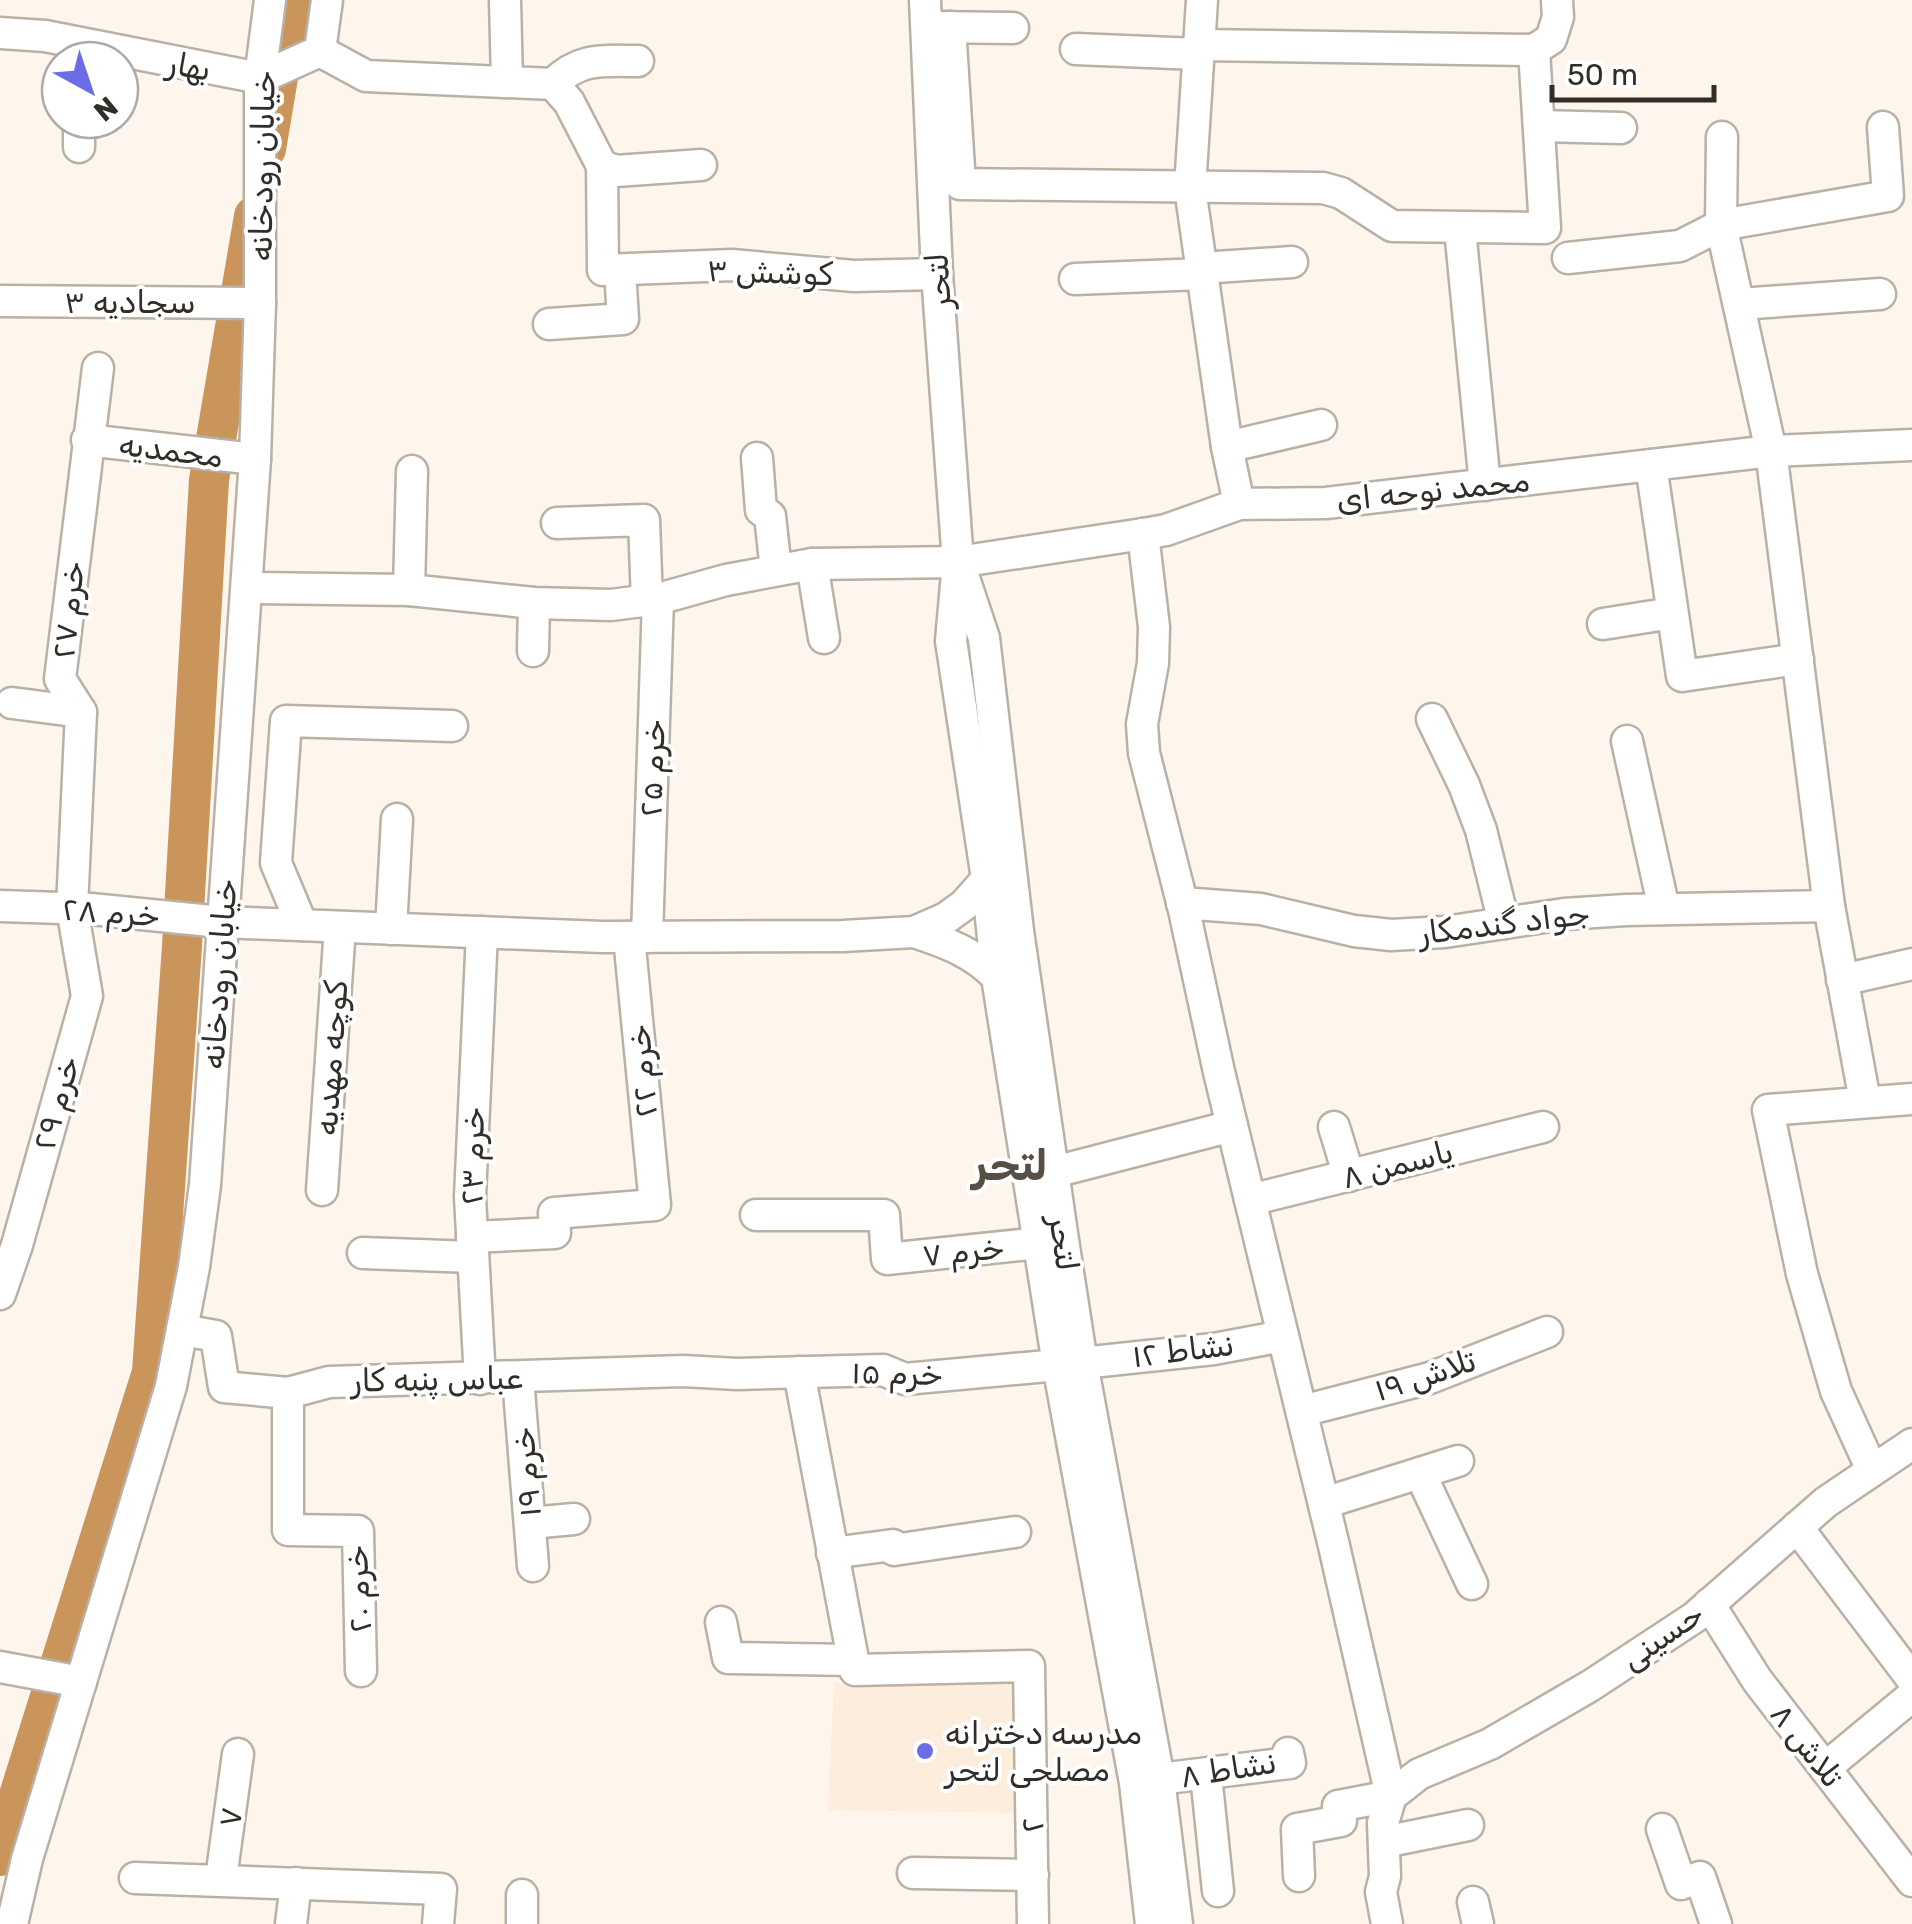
<svg xmlns="http://www.w3.org/2000/svg" width="1912" height="1924" viewBox="0 0 1912 1924" font-family="Rubik,Cairo,sans-serif">
<style>
.built{fill:#fdeddc}
.lines{fill:none;stroke-linecap:round;stroke-linejoin:round}
.river{stroke:#c9955b;stroke-width:40}
.minor-casing{stroke:#bab0a6;stroke-width:35}
.minor{stroke:#fff;stroke-width:30}
.poi-dot{fill:#6b6de7;stroke:#fff;stroke-width:4}
.labels{text-anchor:middle;stroke-width:8;stroke-linejoin:round;paint-order:stroke}
.street-label{font-size:32px;fill:#312d29;stroke:#fff}
.poi-label{font-size:32px;fill:#312d29;stroke:#fff;text-anchor:start}
.district-label{font-size:42px;font-weight:bold;fill:#574f46;stroke:#fff}
</style>
<rect width="100%" height="100%" fill="#fef6ed"/>
<path class="built" d="M1008 1681 1021 1691 1018 1813 828 1810 834 1683Z"/>
<g class="lines">
<g class="river">
<path d="M266 149 291 0"/>
<path d="M0 1856 152 1372 182 946 209 480 254 216"/>
</g>
<g class="minor-casing">
<g id="minor">
<path d="M505 0 507 82"/>
<path d="M925 0 937 274 958 562 951 641 987 879 997 977 1058 1365 1135 1783 1151 1924"/>
<path d="M1202 0 1190 188 1227 447 1239 504"/>
<path d="M931 27 1013 28"/>
<path d="M950 27 960 184 1323 188 1341 193 1392 226 1545 228 1534 50 1198 45"/>
<path d="M0 33 45 36 260 78 320 51 327 0"/>
<path d="M1076 49 1197 54"/>
<path d="M1534 50 1551 39 1558 17 1557 0"/>
<path d="M320 51 366 76 553 84 569 102 602 166 603 270 732 265 854 276 937 274"/>
<path d="M553 84C580 57 602 61 638 61"/>
<path d="M79 120V147"/>
<path d="M1539 126 1621 128"/>
<path d="M1722 137 1721 225 1771 451 1829 906 1865 1101"/>
<path d="M602 166 616 171 701 165"/>
<path d="M1460 229 1485 485"/>
<path d="M1568 258 1680 246 1721 225 1888 196 1883 127"/>
<path d="M1201 268 1292 262"/>
<path d="M1075 279 1202 274"/>
<path d="M0 301 260 303"/>
<path d="M1740 304 1880 294"/>
<path d="M549 324 623 319 620 270"/>
<path d="M87 440 255 459"/>
<path d="M1227 447 1321 425"/>
<path d="M757 458 761 510 770 516 776 570"/>
<path d="M1651 465 1682 676 1798 659"/>
<path d="M557 523 644 520 647 601"/>
<path d="M1143 534 1154 627 1153 663 1142 724 1144 753 1184 910 1219 1072 1334 1546 1391 1796 1383 1823 1385 1876 1381 1892 1387 1924"/>
<path d="M812 564 824 638"/>
<path d="M963 575 984 638 1018 931 1063 1240 1082 1363 1159 1779 1177 1924"/>
<path d="M247 588 409 590 534 603 611 605 658 599 726 580 812 564 958 562 1143 534 1166 530 1239 504 1326 503 1771 451 1912 445"/>
<path d="M409 590 412 471"/>
<path d="M1603 624 1672 613"/>
<path d="M533 651 534 603"/>
<path d="M12 703 81 712"/>
<path d="M1432 719 1464 785 1481 830 1504 923"/>
<path d="M1627 741 1664 909"/>
<path d="M1182 903 1261 909 1354 931 1391 935 1445 932 1564 914 1626 910 1829 906"/>
<path d="M0 906 91 909 221 922 602 937 843 936 914 932 946 918 964 905 987 879"/>
<path d="M302 925 276 863 286 721 452 726"/>
<path d="M391 929 397 819"/>
<path d="M914 932C947 943 973 952 997 977"/>
<path d="M647 937 658 599"/>
<path d="M1842 980 1912 964"/>
<path d="M1334 1127 1349 1176"/>
<path d="M1054 1172 1232 1126"/>
<path d="M322 1190 340 927"/>
<path d="M1250 1200 1543 1127"/>
<path d="M756 1215H884L887 1259 1039 1243"/>
<path d="M472 1237 555 1233 554 1213 655 1205 629 937"/>
<path d="M363 1253 473 1257"/>
<path d="M0 1294 17 1245 87 996 72 908 81 712 60 679 98 368"/>
<path d="M182 1330 216 1336 224 1387 288 1393 329 1382 683 1371 737 1374 883 1370 905 1379 1058 1365"/>
<path d="M1082 1363 1214 1349 1283 1336"/>
<path d="M799 1372 855 1670 1029 1666 1033 1924"/>
<path d="M518 1378 533 1566"/>
<path d="M480 1379 470 1197 482 932"/>
<path d="M288 1393V1530L358 1531 361 1671"/>
<path d="M1302 1411 1430 1378 1547 1332"/>
<path d="M1872 1470 1836 1391 1802 1274 1768 1110 1912 1099"/>
<path d="M1420 1473 1472 1584"/>
<path d="M1324 1503 1458 1461"/>
<path d="M530 1523 574 1519"/>
<path d="M1797 1527 1912 1679"/>
<path d="M832 1553 893 1545 894 1550 1015 1532"/>
<path d="M1709 1604 1757 1680 1912 1881"/>
<path d="M721 1622 728 1658 853 1660"/>
<path d="M0 1667 81 1682"/>
<path d="M1825 1768 1912 1696"/>
<path d="M1206 1775 1218 1891"/>
<path d="M1159 1779 1290 1763 1288 1753"/>
<path d="M1662 1829 1681 1884 1700 1877 1716 1924"/>
<path d="M1384 1842 1468 1825"/>
<path d="M913 1873 1033 1875"/>
<path d="M1299 1876 1297 1829 1341 1821 1338 1806 1391 1796 1419 1774 1490 1744 1590 1686 1695 1617 1826 1502 1912 1444"/>
<path d="M135 1878 441 1889 438 1924"/>
<path d="M221 1879 238 1754"/>
<path d="M522 1895V1924"/>
<path d="M1473 1902 1478 1924"/>
<path d="M12 1924 27 1859 171 1386 194 1267 205 1185 255 459 260 303V78L270 0"/>
<path d="M291 1924 296 1883"/>
</g>
</g>
<use href="#minor" class="minor"/>
</g>
<circle class="poi-dot" cx="925" cy="1751" r="10"/>
<g class="labels">
<g class="street-label">
<text transform="translate(189 66) rotate(10)" y="11">بهار</text>
<text transform="translate(262 166) rotate(-89)" y="11">خیابان رودخانه</text>
<text transform="translate(770 272) rotate(2)" y="11">کوشش ۳</text>
<text transform="translate(938 281) rotate(-94)" y="11">لتحر</text>
<text x="130" y="313">سجادیه ۳</text>
<text transform="translate(171 450) rotate(7)" y="11">محمدیه</text>
<text transform="translate(1433 490) rotate(-6)" y="11">محمد نوحه ای</text>
<text transform="translate(68 610) rotate(-84)" y="11">خرم ۲۷</text>
<text transform="translate(652 768) rotate(-88)" y="11">خرم ۲۵</text>
<text transform="translate(111 912) rotate(4)" y="11">خرم ۲۸</text>
<text transform="translate(1504 923) rotate(-7)" y="11">جواد گندمکار</text>
<text transform="translate(219 974) rotate(-86)" y="11">خیابان رودخانه</text>
<text transform="translate(331 1058) rotate(-86)" y="11">کوچه مهدیه</text>
<text transform="translate(642 1071) rotate(-95)" y="11">خرم ۲۲</text>
<text transform="translate(56 1103) rotate(-74)" y="11">خرم ۲۹</text>
<text transform="translate(472 1156) rotate(-89)" y="11">خرم ۲۳</text>
<text transform="translate(1397 1164) rotate(-14)" y="11">یاسمن ۸</text>
<text transform="translate(1064 1243) rotate(82)" y="11">لتحر</text>
<text transform="translate(963 1251) rotate(-6)" y="11">خرم ۷</text>
<text transform="translate(1183 1350) rotate(-7)" y="11">نشاط ۱۲</text>
<text transform="translate(897 1373) rotate(1)" y="11">خرم ۱۵</text>
<text transform="translate(1425 1375) rotate(-18)" y="11">تلاش ۱۹</text>
<text transform="translate(437 1379) rotate(-1)" y="11">عباس پنبه کار</text>
<text transform="translate(526 1472) rotate(-95)" y="11">خرم ۱۹</text>
<text transform="translate(358 1589) rotate(-93)" y="11">خرم ۲۰</text>
<text transform="translate(1662 1636) rotate(-35)" y="11">حسینی</text>
<text transform="translate(1807 1745) rotate(52)" y="11">تلاش ۸</text>
<text transform="translate(1228 1769) rotate(-9)" y="11">نشاط ۸</text>
<text transform="translate(230 1817) rotate(-82)" y="11">۷</text>
<text transform="translate(1032 1825) rotate(-91)" y="11">۲</text>
</g>
<g class="poi-label">
<text x="945" y="1744">مدرسه دخترانه<tspan x="945" dy="37">مصلحی لتحر</tspan></text>
</g>
<g class="district-label">
<text x="1010" y="1180">لتحر</text>
</g>
</g>
<g transform="translate(90 90) rotate(140)"><circle r="48" fill="#ffffff" stroke="#adaba9" stroke-width="2.5"/>
<path d="M0-8L18 38L0 25L-18 38Z" fill="#6b6de7"/>
<text y="-15" font-size="28" font-weight="bold" text-anchor="middle" fill="#312d29">N</text>
</g>
<path d="M1552 85v15h162v-15" fill="none" stroke="#312d29" stroke-width="5"/>
<text x="1567" y="85" font-size="30" fill="#312d29" stroke="#ffffff" stroke-width="8" paint-order="stroke">50 m</text>
</svg>
